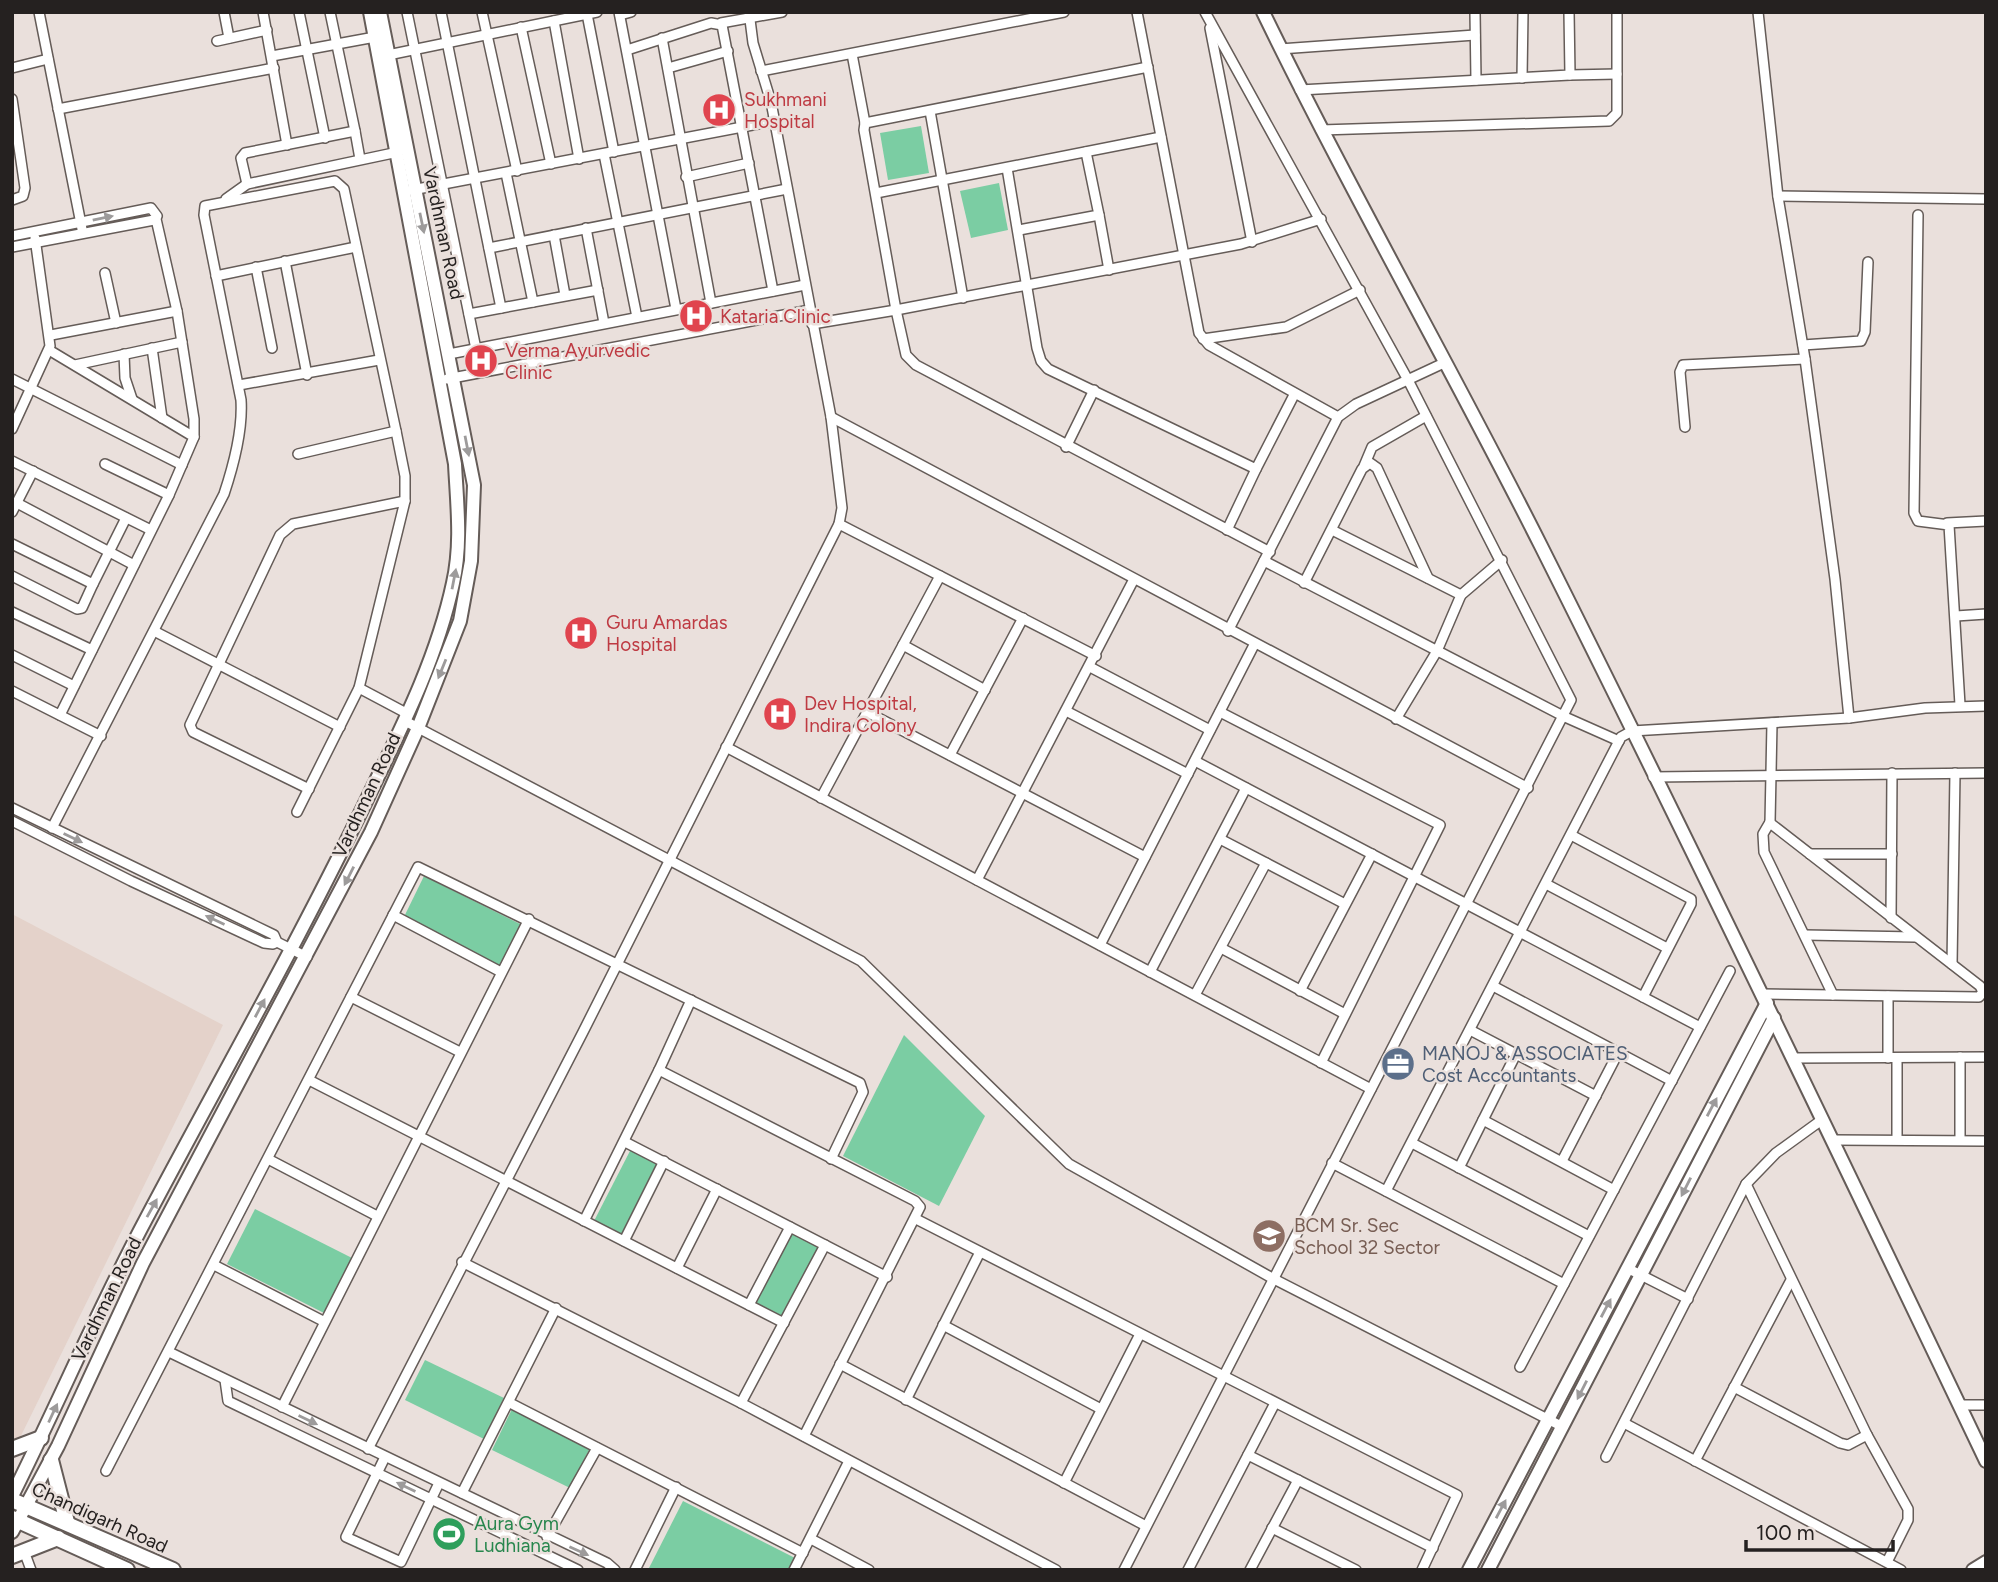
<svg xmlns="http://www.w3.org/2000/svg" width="1998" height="1582" viewBox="0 0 1998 1582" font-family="Figtree,sans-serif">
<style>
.built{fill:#e4d2ca}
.green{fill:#7bcda3}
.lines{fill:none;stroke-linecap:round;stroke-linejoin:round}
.minor-casing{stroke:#655c58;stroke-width:12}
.tertiary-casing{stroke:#655c58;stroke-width:16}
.primary-casing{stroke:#655c58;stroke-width:18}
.minor{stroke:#fff;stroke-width:9}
.tertiary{stroke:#fff;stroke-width:12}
.primary{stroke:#fff;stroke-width:14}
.oneway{fill:#9d9b9b}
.labels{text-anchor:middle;stroke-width:5;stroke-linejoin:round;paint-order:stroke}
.health-label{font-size:19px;fill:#be3a42;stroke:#eae0dc;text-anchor:start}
.street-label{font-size:19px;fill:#252120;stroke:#eae0dc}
.service-label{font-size:19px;fill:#4e5e75;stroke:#eae0dc;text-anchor:start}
.education-label{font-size:19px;fill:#785e54;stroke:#eae0dc;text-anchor:start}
.leisure-label{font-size:19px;fill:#27864d;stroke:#eae0dc;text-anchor:start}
</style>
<rect width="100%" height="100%" fill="#eae0dc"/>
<path class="built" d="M12 914 223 1025 12 1454Z"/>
<g class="green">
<path d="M921 126 929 173 888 180 880 133Z"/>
<path d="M999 183 1008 230 971 238 960 191Z"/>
<path d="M424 876 522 925 499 970 402 921Z"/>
<path d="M904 1035 985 1116 939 1206 843 1156Z"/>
<path d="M631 1149 658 1163 622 1235 594 1221Z"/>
<path d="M255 1209 354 1259 326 1314 227 1264Z"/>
<path d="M791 1233 818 1247 782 1317 755 1303Z"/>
<path d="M425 1360 504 1398 484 1439 405 1400Z"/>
<path d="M512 1409 590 1448 570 1488 492 1450Z"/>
<path d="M683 1501 795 1558 788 1570H648Z"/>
</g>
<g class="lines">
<g class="minor-casing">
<g id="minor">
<path d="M39 12 82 229"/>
<path d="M224 12 229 38"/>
<path d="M263 12 287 145"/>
<path d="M299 12 325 138"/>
<path d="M407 12 476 349"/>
<path d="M441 12 501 308"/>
<path d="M482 12 517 171"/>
<path d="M619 12 676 309"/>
<path d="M1137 12 1199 333 1209 345 1338 417"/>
<path d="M1475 12 1476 80"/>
<path d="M1758 12 1778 197 1805 359 1835 579 1849 718 1925 708 1986 706"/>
<path d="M587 14 614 152"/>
<path d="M620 15 631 12"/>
<path d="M554 21 579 159"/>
<path d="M721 23 782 12"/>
<path d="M521 27 551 164"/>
<path d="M1210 28 1252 242"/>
<path d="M662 38 711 303"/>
<path d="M217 41 267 30"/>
<path d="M1280 49 1475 35"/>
<path d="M627 50 711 23 722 25 773 291"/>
<path d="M852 54 865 123"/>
<path d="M388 55 597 12"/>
<path d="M272 56 375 37"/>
<path d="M1148 67 865 123 864 130 896 310 1241 244 1321 219"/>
<path d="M12 68 48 59"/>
<path d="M668 68 728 51"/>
<path d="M761 71 1064 12"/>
<path d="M1570 75 1617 74"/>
<path d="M1522 78 1523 12"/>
<path d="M1300 90 1570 75 1569 12"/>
<path d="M12 99 25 188 23 196 12 200"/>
<path d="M58 109 274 68"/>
<path d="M930 111 963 298"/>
<path d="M1321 130 1609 121 1617 113V12"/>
<path d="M355 131 360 159"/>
<path d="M604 154 637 317"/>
<path d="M1007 168 1037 348 1041 361 1048 369 1256 469 1294 395"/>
<path d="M506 173 533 302"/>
<path d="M686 177 749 163"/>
<path d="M247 184 241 158 245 153 355 131 330 12"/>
<path d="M412 190 774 121"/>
<path d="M876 193 1161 137"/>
<path d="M1778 196 1986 199"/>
<path d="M226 199 247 184 398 152"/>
<path d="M1099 215 1109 270"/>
<path d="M1918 215 1914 513 1918 521 1949 525 1960 705"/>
<path d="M156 219 177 311 194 419V437"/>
<path d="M586 228 604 323"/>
<path d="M1019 230 1099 215 1086 152"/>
<path d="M554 235 565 295"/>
<path d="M12 236 151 208 157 216 154 220 12 247"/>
<path d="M489 248 787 189"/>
<path d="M285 261 307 375"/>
<path d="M256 267 272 348"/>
<path d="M105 273 116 323"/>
<path d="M216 276 356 247"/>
<path d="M469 314 598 290"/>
<path d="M812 324 896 310 906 355 916 365 1270 552"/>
<path d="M51 335 177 311"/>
<path d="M1203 339 1286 327 1360 290"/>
<path d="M1803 345 1861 341 1865 332 1868 262"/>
<path d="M152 348 162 418"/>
<path d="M49 350 194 437 169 495 60 715"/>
<path d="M124 354 125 378 132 399"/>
<path d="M449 354 805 285"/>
<path d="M75 365 182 342"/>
<path d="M12 379 182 465"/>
<path d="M447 379 810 310"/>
<path d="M239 385 379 360"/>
<path d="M831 417 1528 788"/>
<path d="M1685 427 1680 372 1683 365 1805 359"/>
<path d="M12 429 50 346 35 238"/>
<path d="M1066 447 1094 390"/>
<path d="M298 454 396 431"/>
<path d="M12 461 151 530"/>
<path d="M105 464 169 495"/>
<path d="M1364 466 1372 447 1426 416"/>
<path d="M17 503 134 565"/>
<path d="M12 512 33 471"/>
<path d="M1947 523 1986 521"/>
<path d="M839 524 1096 656"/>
<path d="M1227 530 1256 469"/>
<path d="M1332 530 1461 595 1437 651 1396 719"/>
<path d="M12 544 93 584 82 608 77 609 12 576"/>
<path d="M1264 561 1565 717 1619 741"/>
<path d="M1304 583 1362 469 1370 463 1377 468 1428 578"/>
<path d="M93 584 126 518"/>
<path d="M1461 595 1502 560"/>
<path d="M12 612 92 650"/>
<path d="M1956 616 1986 614"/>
<path d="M154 631 340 727"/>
<path d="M1228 631 1338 417 1356 404 1446 362"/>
<path d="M903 645 985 690"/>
<path d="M12 655 74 686"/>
<path d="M1090 667 1210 730"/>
<path d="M359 688 408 714"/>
<path d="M12 691 101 736"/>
<path d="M1066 711 1188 774"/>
<path d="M867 712 1145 857"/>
<path d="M1220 712 1440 825 1321 1063"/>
<path d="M405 721 861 961 1069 1164 1272 1278 1563 1427"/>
<path d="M726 747 1371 1089"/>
<path d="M950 755 1023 618"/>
<path d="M1195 761 1700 1027"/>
<path d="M1653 777 1986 773"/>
<path d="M309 789 193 732 190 725 280 535 293 524 405 501"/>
<path d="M821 798 940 576"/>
<path d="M12 808 274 935 277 942 307 957"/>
<path d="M12 821 131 881 264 943 273 944 277 942"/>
<path d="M1770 822 1763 834 1764 852 1833 995"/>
<path d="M52 828 224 494C234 464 243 431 241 400L204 215 205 206 335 181 344 189 396 431 405 476V501L359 688 297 812"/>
<path d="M1571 835 1691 899V904L1643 997"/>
<path d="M1220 839 1345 904"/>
<path d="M1810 854H1892"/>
<path d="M977 880 1133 581"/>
<path d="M1546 884 1667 948"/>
<path d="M393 915 501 972"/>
<path d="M1891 918 1892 773"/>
<path d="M1805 935 1915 937"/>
<path d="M1100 945 1254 645"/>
<path d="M1221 948 1345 1014"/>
<path d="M1952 964 1955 773"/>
<path d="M1150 972 1246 788"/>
<path d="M1493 986 1672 1081"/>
<path d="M1300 991 1372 854"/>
<path d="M1762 994 1979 997 1983 992 1980 986 1770 823 1772 723"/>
<path d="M1195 995 1266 863"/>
<path d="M1888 996V1058"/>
<path d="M351 997 460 1052"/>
<path d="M691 1000 659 1070 915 1201 920 1207 804 1436"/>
<path d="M1470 1030 1596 1096"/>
<path d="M1793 1058 1986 1057"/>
<path d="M1897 1058V1139"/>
<path d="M309 1080 784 1323"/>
<path d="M1483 1120 1614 1190"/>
<path d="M1833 1140 1986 1141"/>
<path d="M1960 1140V1057"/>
<path d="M625 1142 887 1277"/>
<path d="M1412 1143 1589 1236"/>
<path d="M268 1159 377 1216"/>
<path d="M1562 1161 1618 1053"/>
<path d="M1332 1163 1564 1284"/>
<path d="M1459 1168 1516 1054"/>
<path d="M1746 1184 1776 1153 1823 1119"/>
<path d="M1386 1191 1621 737 1632 731 1849 718"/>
<path d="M916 1219 1457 1495 1422 1570"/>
<path d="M584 1221 659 1070"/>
<path d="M624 1241 664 1161"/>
<path d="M462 1262 741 1403 1056 1570"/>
<path d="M214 1265 323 1321"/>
<path d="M677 1268 717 1189"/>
<path d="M1627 1268 1688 1299"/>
<path d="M749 1305 790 1227"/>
<path d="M943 1325 1101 1409"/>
<path d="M169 1352 607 1563 615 1570"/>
<path d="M840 1364 1146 1526"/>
<path d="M1520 1367 1730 971"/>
<path d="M225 1380 228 1401 578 1570"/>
<path d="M1734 1387 1840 1443 1848 1445 1867 1435"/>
<path d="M906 1400 980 1252"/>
<path d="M510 1403 803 1553"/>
<path d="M741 1403 825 1245"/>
<path d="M1959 1405H1986"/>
<path d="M282 1407 529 919"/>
<path d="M1624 1423 1901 1570"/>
<path d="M368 1449 583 1032 839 524 842 508 831 417 771 102 753 43 749 12"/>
<path d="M1248 1455 1433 1548"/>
<path d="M385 1457 346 1537 401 1562 439 1483"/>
<path d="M1606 1457 1746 1184 1867 1435 1908 1509V1520L1887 1562"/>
<path d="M1695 1461 1791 1280"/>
<path d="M106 1471 418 867 860 1083 863 1092 831 1159"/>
<path d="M1064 1483 1140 1334"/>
<path d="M462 1493 556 1308"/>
<path d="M1272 1528 1356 1570"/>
<path d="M547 1537 597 1448"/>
<path d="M811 1539 869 1570"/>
<path d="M24 1551 31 1570"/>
<path d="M635 1570 676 1487"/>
<path d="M794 1570 849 1461"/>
<path d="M1124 1570 1571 700 1408 380 1205 12"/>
<path d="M1188 1570 1275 1403"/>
<path d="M1250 1570 1298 1480"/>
</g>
</g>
<g class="tertiary-casing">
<g id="tertiary">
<path d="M1263 12C1351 193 1451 367 1541 546 1693 849 1840 1155 1986 1461"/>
<path d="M12 1496C58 1404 98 1309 146 1219 221 1077 300 939 369 795 402 727 437 658 453 583 462 544 457 504 455 464L370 12"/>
<path d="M12 1532 58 1446 143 1263 371 832 418 728 460 621 471 561 474 485 380 12"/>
<path d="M1469 1570 1767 1003"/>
<path d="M1488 1570 1774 1018"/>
<path d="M1973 1570 1986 1562"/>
</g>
</g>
<g class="primary-casing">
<g id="primary">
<path d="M12 1449 41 1438"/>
<path d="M51 1460 67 1522"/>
<path d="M12 1500 173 1570"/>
<path d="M12 1518 127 1570"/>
<path d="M12 1556 58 1538"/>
</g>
</g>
<use href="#minor" class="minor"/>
<use href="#tertiary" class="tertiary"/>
<use href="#primary" class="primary"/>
</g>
<defs><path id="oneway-solid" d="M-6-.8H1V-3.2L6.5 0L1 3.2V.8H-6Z" transform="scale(1.75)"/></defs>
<g class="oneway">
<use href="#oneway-solid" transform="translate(103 218) rotate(-12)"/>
<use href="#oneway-solid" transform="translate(422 223) rotate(78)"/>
<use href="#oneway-solid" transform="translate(467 446) rotate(79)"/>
<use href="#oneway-solid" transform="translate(454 579) rotate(-79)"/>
<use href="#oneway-solid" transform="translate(442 669) rotate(112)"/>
<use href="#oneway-solid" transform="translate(73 838) rotate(26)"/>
<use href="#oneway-solid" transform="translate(349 876) rotate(117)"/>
<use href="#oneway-solid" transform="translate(215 920) rotate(-155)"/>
<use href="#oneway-solid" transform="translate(260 1008) rotate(-62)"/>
<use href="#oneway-solid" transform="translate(1712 1107) rotate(-62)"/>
<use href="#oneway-solid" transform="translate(1686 1187) rotate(117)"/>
<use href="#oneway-solid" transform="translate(152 1208) rotate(-61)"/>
<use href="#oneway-solid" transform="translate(1606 1308) rotate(-62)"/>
<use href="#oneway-solid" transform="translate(1582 1390) rotate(117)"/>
<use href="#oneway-solid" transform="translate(53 1413) rotate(-65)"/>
<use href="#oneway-solid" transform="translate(308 1420) rotate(26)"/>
<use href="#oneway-solid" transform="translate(406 1487) rotate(-154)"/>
<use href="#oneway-solid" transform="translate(1501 1509) rotate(-62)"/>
<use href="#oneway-solid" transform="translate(579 1551) rotate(24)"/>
</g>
<defs>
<g id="hospital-disc" transform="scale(1.75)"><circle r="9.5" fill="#e0444e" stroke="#eae0dc"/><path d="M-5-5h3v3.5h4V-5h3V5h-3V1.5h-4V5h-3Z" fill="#fff"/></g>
<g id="office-disc" transform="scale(1.75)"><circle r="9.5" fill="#5c6f8a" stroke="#eae0dc"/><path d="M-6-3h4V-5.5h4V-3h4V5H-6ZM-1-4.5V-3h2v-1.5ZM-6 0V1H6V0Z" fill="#fff"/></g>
<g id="school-disc" transform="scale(1.75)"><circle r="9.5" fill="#8d6e63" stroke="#eae0dc"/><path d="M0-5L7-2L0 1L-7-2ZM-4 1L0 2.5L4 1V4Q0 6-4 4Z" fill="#fff"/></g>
<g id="stadium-disc" transform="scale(1.75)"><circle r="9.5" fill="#2e9e5b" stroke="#eae0dc"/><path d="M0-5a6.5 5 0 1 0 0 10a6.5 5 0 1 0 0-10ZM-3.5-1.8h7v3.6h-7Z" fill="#fff"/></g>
</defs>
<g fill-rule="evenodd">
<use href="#hospital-disc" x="719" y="110"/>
<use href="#hospital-disc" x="696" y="316"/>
<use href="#hospital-disc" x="481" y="361"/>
<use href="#hospital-disc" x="581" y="633"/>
<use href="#hospital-disc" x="780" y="714"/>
<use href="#office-disc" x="1398" y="1064"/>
<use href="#school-disc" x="1269" y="1236"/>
<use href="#stadium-disc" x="449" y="1534"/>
</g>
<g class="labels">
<g class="health-label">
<text x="744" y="106">Sukhmani<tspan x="744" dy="22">Hospital</tspan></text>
<text x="720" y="323">Kataria Clinic</text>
<text x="505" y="357">Verma Ayurvedic<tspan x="505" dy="22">Clinic</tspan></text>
<text x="606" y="629">Guru Amardas<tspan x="606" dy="22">Hospital</tspan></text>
<text x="804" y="710">Dev Hospital,<tspan x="804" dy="22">Indira Colony</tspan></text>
</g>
<g class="street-label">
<text transform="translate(444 233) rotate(78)" y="7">Vardhman Road</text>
<text transform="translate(366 795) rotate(-65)" y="7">Vardhman Road</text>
<text transform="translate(106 1299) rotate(-64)" y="7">Vardhman Road</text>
<text transform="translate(100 1517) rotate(24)" y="7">Chandigarh Road</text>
</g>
<g class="service-label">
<text x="1422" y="1060">MANOJ &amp; ASSOCIATES<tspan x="1422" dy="22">Cost Accountants</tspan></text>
</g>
<g class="education-label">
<text x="1294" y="1232">BCM Sr. Sec<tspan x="1294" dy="22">School 32 Sector</tspan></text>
</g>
<g class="leisure-label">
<text x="474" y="1530">Aura Gym<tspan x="474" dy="22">Ludhiana</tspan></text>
</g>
</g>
<rect width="1998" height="1582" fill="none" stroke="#252120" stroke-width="28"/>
<path d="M1746 1540v10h147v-10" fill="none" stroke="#252120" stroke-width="3.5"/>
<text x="1756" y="1540" font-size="21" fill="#252120" stroke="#eae0dc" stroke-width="5" paint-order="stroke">100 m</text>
</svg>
